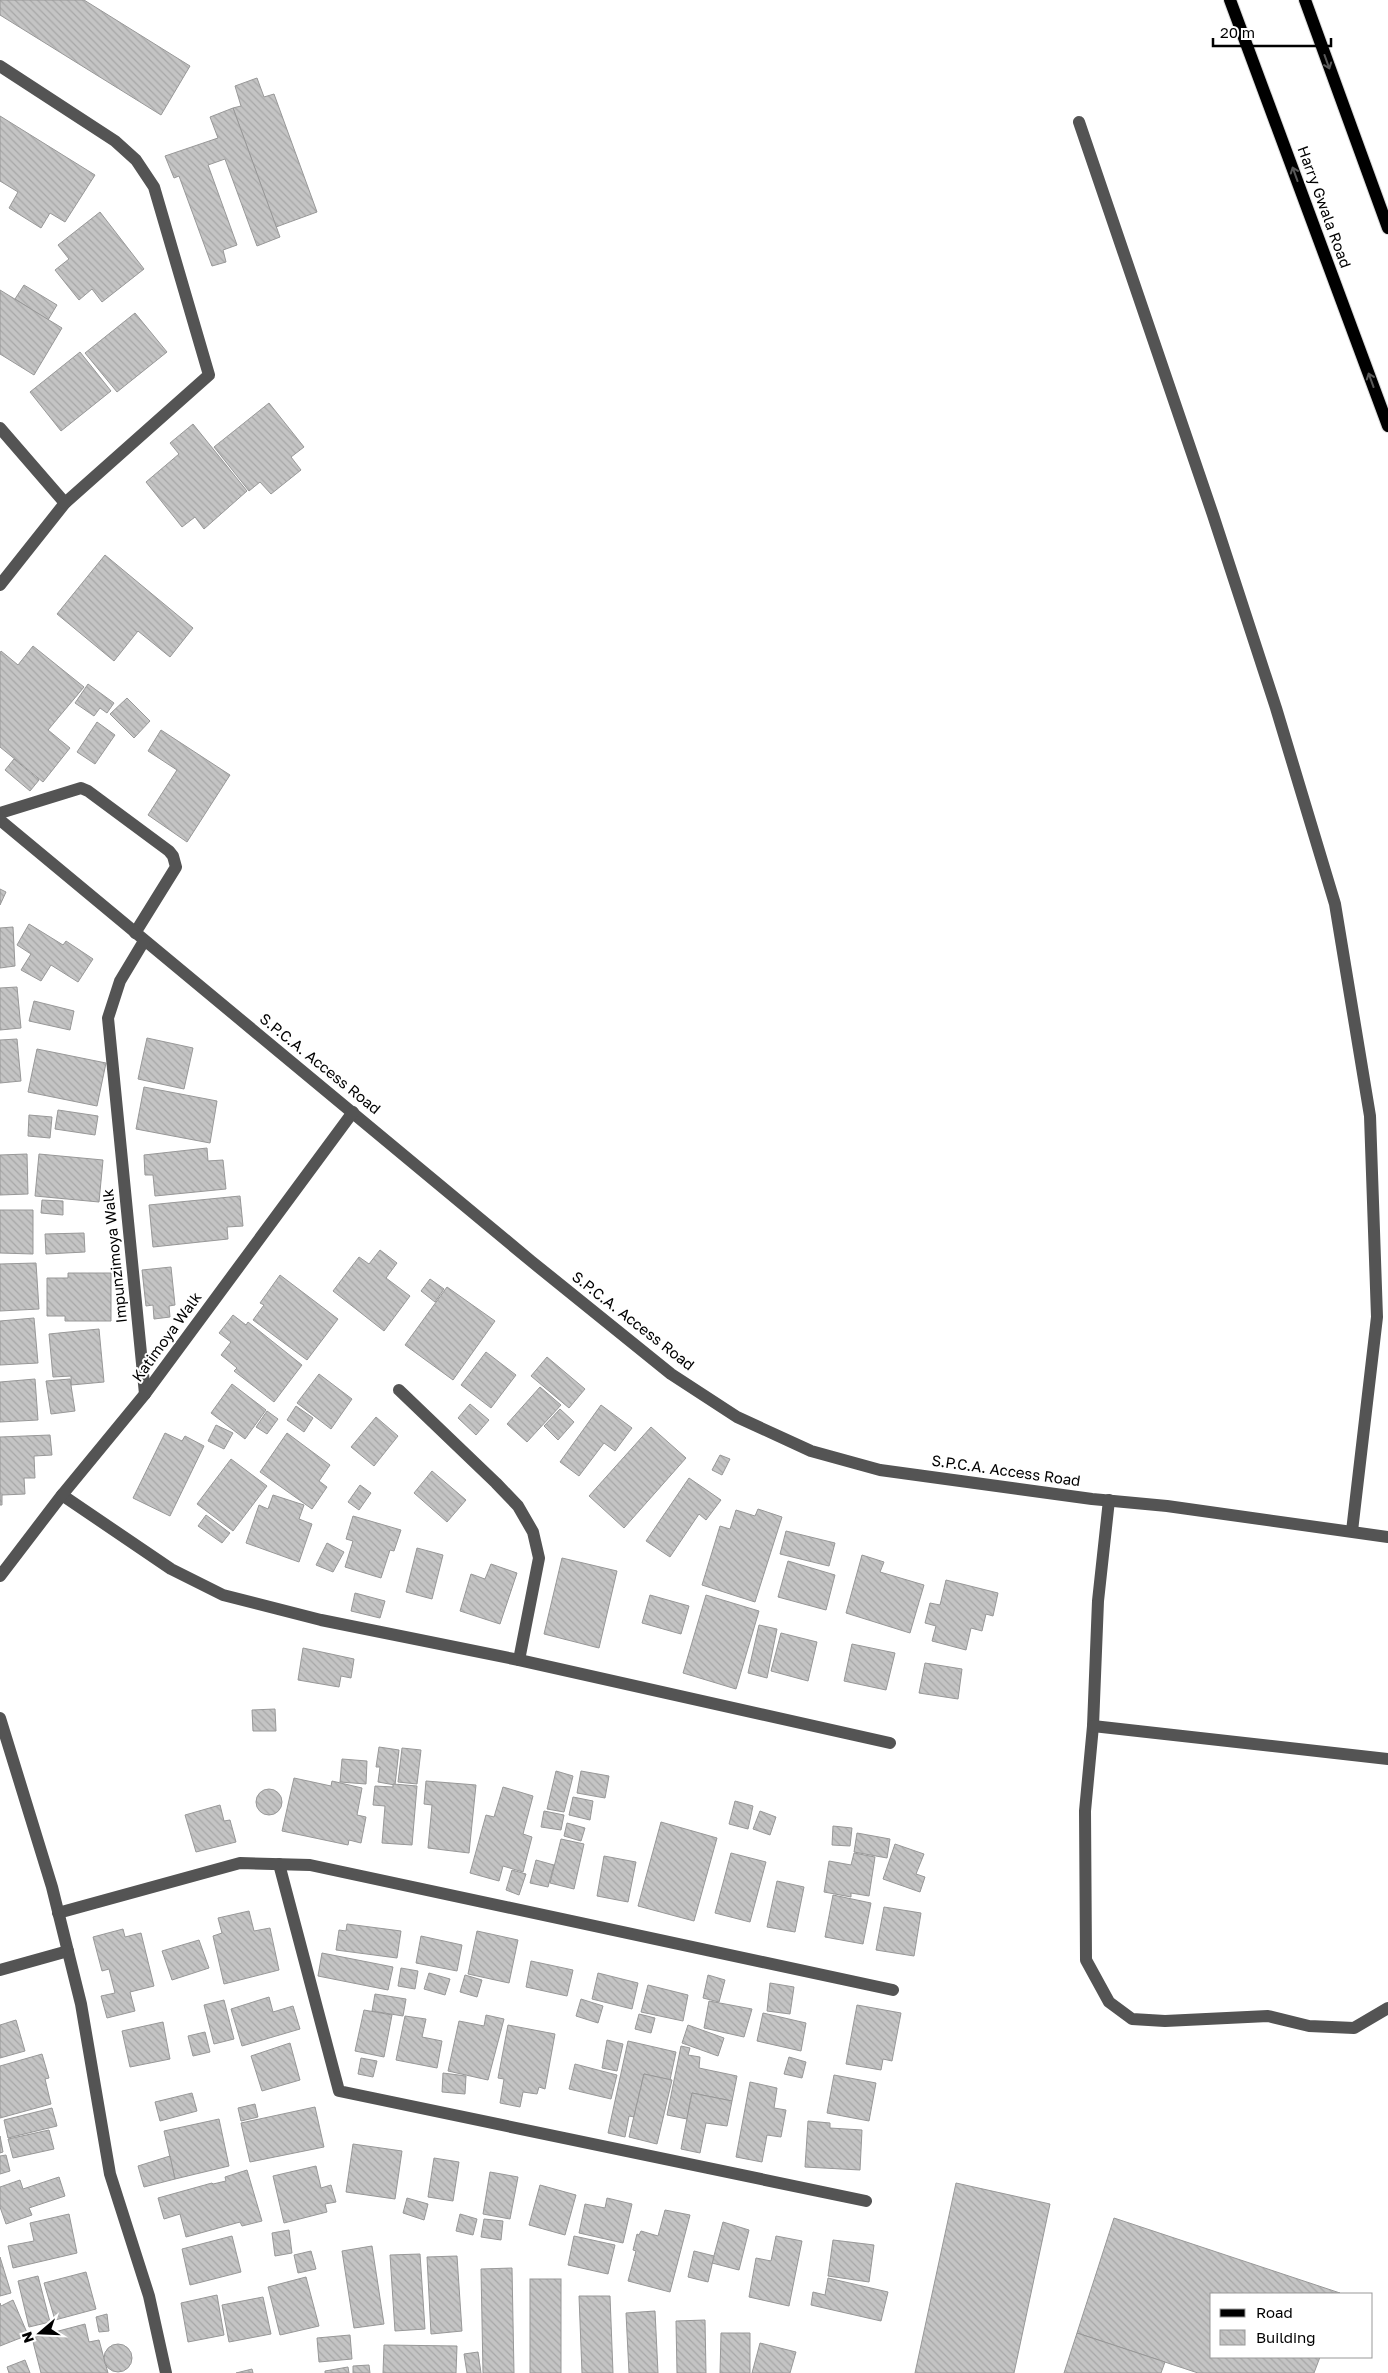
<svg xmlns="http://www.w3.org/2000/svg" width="1388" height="2373" viewBox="0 0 1388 2373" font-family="'Golos Text',sans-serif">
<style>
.building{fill:url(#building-back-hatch);stroke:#989898}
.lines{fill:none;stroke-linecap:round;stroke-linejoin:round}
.major-casing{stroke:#dbdbdb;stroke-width:14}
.minor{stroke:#545454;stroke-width:12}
.major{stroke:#000;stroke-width:12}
.oneway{stroke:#595959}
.labels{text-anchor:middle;stroke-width:4;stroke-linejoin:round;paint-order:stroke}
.street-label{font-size:15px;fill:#000;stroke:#fff}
</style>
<defs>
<pattern id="building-back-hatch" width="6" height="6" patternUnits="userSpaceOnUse" patternTransform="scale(1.25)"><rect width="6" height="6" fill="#c4c4c4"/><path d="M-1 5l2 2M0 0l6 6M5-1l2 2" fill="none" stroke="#a7a7a7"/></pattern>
</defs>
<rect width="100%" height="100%" fill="#fff"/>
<g class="building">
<path d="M0 0H84L190 66 161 115 0 15Z"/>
<path d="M257 78 264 97 274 94 317 212 276 227 233 108 241 106 235 86Z"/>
<path d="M233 108 280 237 257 246 225 159 208 165 237 245 223 250 226 262 212 266 179 176 174 178 165 156 218 138 210 117Z"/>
<path d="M0 116 95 175 65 222 50 213 41 228 9 208 18 192 0 181Z"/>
<path d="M100 212 144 269 102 302 92 289 79 300 55 270 69 259 58 245Z"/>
<path d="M24 285 57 305 48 320 15 299Z"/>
<path d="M0 290 62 328 34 375 0 354Z"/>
<path d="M135 313 167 352 117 392 85 353Z"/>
<path d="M80 352 111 391 61 431 30 392Z"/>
<path d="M269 403 304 447 291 457 301 470 271 494 260 482 249 491 214 447Z"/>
<path d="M193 424 247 491 204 529 195 517 182 527 146 482 179 454 170 443Z"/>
<path d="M105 555 193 628 170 657 138 631 114 661 57 614Z"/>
<path d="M33 646 84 687 48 730 70 748 43 782 0 747V653L1 651 18 665Z"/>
<path d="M88 684 114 703 107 713 100 708 94 716 75 703Z"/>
<path d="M127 698 150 721 134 738 110 714Z"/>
<path d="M97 722 115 735 95 764 77 752Z"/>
<path d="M161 730 230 775 187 842 148 815 177 770 148 751Z"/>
<path d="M14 759 39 780 30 791 5 770Z"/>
<path d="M0 889 6 892 0 905Z"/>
<path d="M29 924 63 945 66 941 93 959 78 982 51 965 41 981 21 970 31 954 17 945Z"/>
<path d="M13 927 15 966 0 968V928Z"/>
<path d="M17 987 21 1028 0 1030V988Z"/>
<path d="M34 1001 74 1011 70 1030 29 1021Z"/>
<path d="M147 1038 193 1048 184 1089 138 1079Z"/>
<path d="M17 1039 21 1081 0 1083V1040Z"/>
<path d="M37 1049 106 1063 97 1106 28 1092Z"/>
<path d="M144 1087 217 1101 210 1143 136 1129Z"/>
<path d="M58 1110 98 1116 95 1135 55 1129Z"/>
<path d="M29 1115 52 1117 50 1138 28 1136Z"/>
<path d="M207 1148 208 1161 223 1160 226 1189 155 1196 153 1175H145L144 1155Z"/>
<path d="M27 1154 28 1194 0 1195V1155Z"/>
<path d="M39 1154 103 1160 99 1202 35 1196Z"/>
<path d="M240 1196 243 1226 227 1227 228 1239 153 1247 149 1205Z"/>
<path d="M42 1200 63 1201V1215L41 1213Z"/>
<path d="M0 1210H33V1254L0 1253Z"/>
<path d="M84 1233 85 1252 46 1254 45 1234Z"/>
<path d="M380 1250 397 1263 386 1278 410 1296 384 1331 333 1291 359 1257 369 1264Z"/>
<path d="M36 1263 39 1309 0 1311V1264Z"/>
<path d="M171 1267 175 1305 169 1306 170 1317 154 1319 153 1305 146 1306 142 1270Z"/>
<path d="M68 1273H111V1321H65V1316H47V1278H68Z"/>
<path d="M280 1275 338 1319 307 1360 253 1320 264 1305 260 1303Z"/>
<path d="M430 1279 444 1289 435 1302 421 1291Z"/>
<path d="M447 1287 495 1321 453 1380 405 1345Z"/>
<path d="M233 1315 246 1325 248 1322 302 1365 274 1402 234 1371 237 1368 221 1355 231 1342 219 1333Z"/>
<path d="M34 1318 38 1363 0 1365V1321Z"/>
<path d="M99 1329 104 1382 71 1385V1376L53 1377 49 1334Z"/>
<path d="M486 1352 516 1375 491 1408 461 1385Z"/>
<path d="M547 1357 585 1389 569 1408 531 1376Z"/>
<path d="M319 1374 352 1399 331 1429 297 1403Z"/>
<path d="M35 1379 38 1420 0 1422V1382Z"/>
<path d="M70 1379 75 1411 51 1414 46 1381Z"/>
<path d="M232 1384 266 1410 245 1439 211 1413Z"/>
<path d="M540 1387 561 1405 527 1442 507 1424Z"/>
<path d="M470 1404 489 1420 476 1435 458 1418Z"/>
<path d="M601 1405 632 1428 615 1451 604 1443 579 1476 560 1462Z"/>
<path d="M296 1406 313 1418 304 1432 287 1420Z"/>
<path d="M560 1409 574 1422 558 1440 544 1426Z"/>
<path d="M267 1411 278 1419 267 1434 256 1427Z"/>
<path d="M376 1417 398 1436 374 1466 351 1447Z"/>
<path d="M216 1425 233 1433 224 1449 208 1441Z"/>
<path d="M651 1427 686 1458 624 1528 589 1496Z"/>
<path d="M165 1433 182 1441 185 1436 204 1446 170 1516 133 1498Z"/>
<path d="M287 1433 330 1465 319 1481 327 1487 312 1509 260 1472Z"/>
<path d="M50 1435 52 1455 34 1456 35 1478H24L25 1494 2 1495V1505H0V1437Z"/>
<path d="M720 1455 730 1459 722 1475 712 1470Z"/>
<path d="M231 1459 267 1486 233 1531 197 1504Z"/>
<path d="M432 1471 466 1500 447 1522 414 1493Z"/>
<path d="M689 1478 721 1500 706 1520 699 1514 670 1557 646 1541Z"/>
<path d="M360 1485 371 1493 359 1510 348 1502Z"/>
<path d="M273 1495 304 1505 299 1519 312 1524 299 1562 246 1543 259 1505 268 1509Z"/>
<path d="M758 1509 782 1517 755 1602 702 1585 720 1526 730 1529 736 1510 755 1516Z"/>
<path d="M206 1515 230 1533 222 1543 198 1526Z"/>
<path d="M353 1516 401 1530 394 1551 390 1550 381 1578 345 1567 353 1541 346 1539Z"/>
<path d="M786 1531 835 1543 829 1566 780 1554Z"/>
<path d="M327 1543 344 1552 333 1572 316 1565Z"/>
<path d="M417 1548 443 1555 432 1599 406 1592Z"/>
<path d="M862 1555 884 1562 880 1572 924 1585 910 1633 846 1613Z"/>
<path d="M562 1558 617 1571 599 1648 544 1634Z"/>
<path d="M788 1561 835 1575 826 1610 778 1597Z"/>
<path d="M491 1564 517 1573 500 1624 460 1611 471 1574 485 1579Z"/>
<path d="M946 1580 998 1593 993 1616 986 1614 982 1631 971 1628 966 1650 932 1641 936 1626 925 1623 930 1603 940 1605Z"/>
<path d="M355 1593 385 1601 380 1618 351 1611Z"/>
<path d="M650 1595 689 1606 681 1634 642 1623Z"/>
<path d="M706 1595 759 1611 736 1689 683 1673Z"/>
<path d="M759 1625 777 1629 767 1678 748 1673Z"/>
<path d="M781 1633 817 1642 808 1681 771 1671Z"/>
<path d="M852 1644 895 1653 886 1690 844 1681Z"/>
<path d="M303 1648 354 1659 351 1678 341 1676 339 1687 298 1680Z"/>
<path d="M925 1663 962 1669 958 1699 919 1693Z"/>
<path d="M275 1709 276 1731H253L252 1710Z"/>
<path d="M379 1747 399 1750 395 1785 378 1782 380 1767H376Z"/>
<path d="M402 1748 421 1750 417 1784 398 1782Z"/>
<path d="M342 1759 367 1761 366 1784 340 1782Z"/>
<path d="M556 1771 573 1776 564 1812 547 1809Z"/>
<path d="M581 1771 609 1776 605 1798 577 1793Z"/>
<path d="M294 1778 331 1786 332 1781 362 1788 357 1815 366 1817 361 1843 349 1840 348 1845 282 1831Z"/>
<path d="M426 1781 476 1785 469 1853 428 1848 432 1805 424 1804Z"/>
<path d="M393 1784 417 1786 412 1845 382 1843 385 1806 373 1805 375 1786 393 1787Z"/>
<path d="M503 1787 533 1796 523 1834 532 1837 523 1872 503 1866 499 1881 470 1873 486 1815 494 1817Z"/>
<circle cx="269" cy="1802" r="13"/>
<path d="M573 1797 593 1801 590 1820 569 1815Z"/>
<path d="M735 1801 753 1806 748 1829 729 1824Z"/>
<path d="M220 1805 224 1821 230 1820 236 1842 196 1852 185 1815Z"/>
<path d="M544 1811 564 1815 561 1830 541 1827Z"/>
<path d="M760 1811 776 1817 770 1835 753 1829Z"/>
<path d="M661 1822 717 1838 694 1921 638 1906Z"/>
<path d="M567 1823 585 1828 581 1841 564 1836Z"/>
<path d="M833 1826 852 1828 850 1846 832 1845Z"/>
<path d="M857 1833 890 1839 887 1858 854 1852Z"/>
<path d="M561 1839 584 1844 574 1889 550 1883Z"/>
<path d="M895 1844 924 1854 916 1874 925 1877 920 1892 883 1879Z"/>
<path d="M731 1853 766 1862 750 1922 715 1913Z"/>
<path d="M854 1853 875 1857 869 1896 851 1893V1897L824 1892 829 1861 851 1865Z"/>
<path d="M604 1856 636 1862 628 1902 597 1896Z"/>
<path d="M536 1860 554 1865 548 1887 530 1883Z"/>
<path d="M512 1870 526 1874 519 1895 506 1890Z"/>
<path d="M777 1881 804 1887 795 1932 767 1927Z"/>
<path d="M833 1895 871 1903 863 1944 825 1937Z"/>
<path d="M884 1907 921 1913 914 1956 876 1950Z"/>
<path d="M249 1911 254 1931 270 1928 279 1970 224 1984 213 1936 222 1933 218 1918Z"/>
<path d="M347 1924 401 1931 397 1958 336 1950 339 1930 346 1931Z"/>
<path d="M123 1929 125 1937 141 1933 154 1986 130 1992 135 2011 107 2018 101 1996 115 1993 109 1969 102 1971 93 1937Z"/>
<path d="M477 1931 518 1940 509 1983 468 1974Z"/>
<path d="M421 1936 462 1945 457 1971 416 1963Z"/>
<path d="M199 1940 209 1968 172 1980 162 1951Z"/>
<path d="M322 1953 393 1967 388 1990 318 1976Z"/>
<path d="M531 1961 573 1970 567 1996 526 1987Z"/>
<path d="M401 1968 418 1971 415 1989 398 1986Z"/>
<path d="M429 1973 450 1979 445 1995 424 1989Z"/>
<path d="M598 1973 638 1983 632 2009 592 1999Z"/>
<path d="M465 1975 482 1980 477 1997 460 1992Z"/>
<path d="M708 1975 725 1980 719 2002 703 1998Z"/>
<path d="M770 1983 794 1987 790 2014 767 2011Z"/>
<path d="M648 1985 688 1995 683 2021 641 2012Z"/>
<path d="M375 1994 406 1999 403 2016 372 2011Z"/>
<path d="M269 1997 273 2012 293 2006 300 2029 242 2046 231 2009Z"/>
<path d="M581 1999 603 2006 598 2023 576 2016Z"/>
<path d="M224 2000 234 2039 214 2044 204 2005Z"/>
<path d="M709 2001 752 2009 744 2037 704 2028Z"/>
<path d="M857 2005 901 2013 892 2061 883 2059 881 2070 846 2064Z"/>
<path d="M364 2010 392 2015 384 2057 355 2051Z"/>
<path d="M763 2013 806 2023 801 2051 757 2041Z"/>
<path d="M639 2014 655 2018 651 2033 635 2029Z"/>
<path d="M486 2015 504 2019 488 2080 448 2071 459 2021 484 2026Z"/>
<path d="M405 2016 426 2019 422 2037 442 2041 437 2068 396 2060Z"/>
<path d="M16 2020 25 2051 0 2058V2025Z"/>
<path d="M163 2022 170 2059 130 2067 122 2031Z"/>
<path d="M508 2025 555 2034 545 2089 539 2087 537 2094 523 2092 520 2107 500 2103 504 2079 498 2078Z"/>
<path d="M688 2025 724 2038 718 2056 682 2043Z"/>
<path d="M205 2032 210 2052 193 2056 188 2036Z"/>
<path d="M607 2040 623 2044 617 2071 602 2068Z"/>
<path d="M628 2041 676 2052 670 2080 644 2074 634 2117 629 2116 625 2137 608 2133Z"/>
<path d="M290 2043 300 2080 262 2091 251 2056Z"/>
<path d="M681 2046 690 2048 688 2055 700 2057 699 2068 737 2076 732 2101 692 2093 687 2119 667 2115Z"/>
<path d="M42 2054 49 2078 45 2079 51 2104 0 2118V2066Z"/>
<path d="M789 2057 806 2062 802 2078 784 2074Z"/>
<path d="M361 2058 377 2061 373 2077 358 2074Z"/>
<path d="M575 2064 617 2075 611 2099 569 2089Z"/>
<path d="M443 2073 466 2076 465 2094 442 2092Z"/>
<path d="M644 2074 672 2080 657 2144 629 2137Z"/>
<path d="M834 2075 876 2083 869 2121 827 2113Z"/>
<path d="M750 2082 777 2088 774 2108 786 2110 781 2137 767 2135 762 2162 736 2157Z"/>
<path d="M192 2093 197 2111 160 2121 155 2102Z"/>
<path d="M692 2093 732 2101 727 2126 706 2123 700 2153 681 2149Z"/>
<path d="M255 2104 258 2117 241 2121 238 2108Z"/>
<path d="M315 2107 324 2147 250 2162 241 2123Z"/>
<path d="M52 2108 57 2126 8 2138 4 2120Z"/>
<path d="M219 2119 229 2166 175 2179 164 2131Z"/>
<path d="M808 2121 830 2123V2128L862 2130 860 2170 805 2167Z"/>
<path d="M49 2130 54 2149 13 2158 8 2139Z"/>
<path d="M0 2136 3 2152 0 2153Z"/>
<path d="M353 2144 402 2151 395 2199 346 2192Z"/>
<path d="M6 2155 10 2171 0 2174V2156Z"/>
<path d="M170 2156 175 2179 144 2187 138 2166Z"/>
<path d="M434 2158 459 2162 453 2201 428 2197Z"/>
<path d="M316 2166 321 2188 331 2185 336 2202 325 2204 327 2212 284 2223 273 2176Z"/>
<path d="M247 2170 262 2221 242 2226 240 2222 186 2237 180 2214 164 2219 158 2198 212 2183 213 2184 226 2181 225 2177Z"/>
<path d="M490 2172 518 2177 510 2219 483 2214Z"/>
<path d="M59 2177 65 2196 29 2208 32 2215 6 2224 0 2207V2187L20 2180 23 2189Z"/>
<path d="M956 2183 1050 2204 1014 2373H915Z"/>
<path d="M540 2185 576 2195 565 2235 529 2225Z"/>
<path d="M407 2198 428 2204 424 2220 403 2213Z"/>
<path d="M607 2198 632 2204 623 2243 579 2233 585 2204 605 2208Z"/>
<path d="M665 2210 690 2215 670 2292 628 2281 636 2251 633 2250 637 2234 639 2235 641 2231 658 2236Z"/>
<path d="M69 2214 77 2253 13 2268 8 2246 34 2241 30 2223Z"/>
<path d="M460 2214 477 2219 473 2235 456 2231Z"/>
<path d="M1114 2218 1340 2293 1212 2294V2357H1320L1314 2373H1198L1077 2333Z"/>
<path d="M484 2219 503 2221 501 2240 481 2237Z"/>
<path d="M723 2222 749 2230 739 2270 712 2263Z"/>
<path d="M289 2230 292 2253 275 2256 272 2233Z"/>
<path d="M232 2236 241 2272 190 2285 182 2249Z"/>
<path d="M574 2236 615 2245 608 2274 568 2265Z"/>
<path d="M776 2236 802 2241 789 2306 749 2297 756 2258 771 2261Z"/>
<path d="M833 2240 874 2245 869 2282 828 2276Z"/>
<path d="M372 2246 384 2324 354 2328 342 2251Z"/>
<path d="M311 2251 316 2269 298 2273 294 2255Z"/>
<path d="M694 2251 714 2256 708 2282 688 2277Z"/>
<path d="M420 2254 425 2329 395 2331 390 2255Z"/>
<path d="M457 2256 462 2331 431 2334 427 2257Z"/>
<path d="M0 2257 11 2293 0 2296Z"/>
<path d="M512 2268 514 2373H483L481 2269Z"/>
<path d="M86 2272 96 2309 55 2320 44 2283Z"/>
<path d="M38 2276 50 2322 29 2327 18 2281Z"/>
<path d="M306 2277 319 2326 280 2335 268 2287Z"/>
<path d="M828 2278 888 2292 881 2321 811 2305 813 2292 825 2295Z"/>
<rect x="530" y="2279" width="31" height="94"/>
<path d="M217 2295 224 2335 188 2342 181 2303Z"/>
<path d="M579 2296H610L613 2373H582Z"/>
<path d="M263 2297 271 2334 229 2342 222 2305Z"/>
<path d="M13 2300 28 2335 0 2346V2303L1 2306Z"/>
<path d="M655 2311 658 2373H629L626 2313Z"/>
<path d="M107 2314 109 2331 99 2332 96 2317Z"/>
<path d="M705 2320 706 2373H677L676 2321Z"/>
<path d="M85 2324 89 2342 99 2340 108 2373H41L32 2338Z"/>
<path d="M721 2333H750V2373H720Z"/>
<path d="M1077 2333 1165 2362 1161 2373H1064Z"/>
<path d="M350 2335 352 2359 319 2362 317 2338Z"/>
<path d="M760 2343 796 2352 790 2373H752Z"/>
<circle cx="118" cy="2358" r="14"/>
<path d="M384 2345 457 2346 456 2373H383Z"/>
<path d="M478 2352 481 2373H467L464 2354Z"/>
<path d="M25 2360 30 2373H9L7 2367Z"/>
<path d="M369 2365 370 2373H353V2366Z"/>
<path d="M348 2367 349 2373H325V2371Z"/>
<path d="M252 2369 253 2373H236Z"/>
</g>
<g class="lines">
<g class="major-casing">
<g id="major">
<path d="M1230 0 1388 426"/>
<path d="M1305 0 1388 228"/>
</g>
</g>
<g class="minor">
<path d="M0 66 115 141 136 160 154 187 209 375 65 503 0 585"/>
<path d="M1079 122 1213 515 1276 708 1335 904 1370 1116 1377 1317 1352 1531"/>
<path d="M0 428 65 503"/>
<path d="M0 813 81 788 88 791 169 851 173 856 176 867 135 933"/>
<path d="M0 820 531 1261 671 1374 737 1417 811 1451 880 1470 1092 1499 1167 1506 1388 1537"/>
<path d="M144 941 120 981 108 1018 145 1394"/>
<path d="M399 1390 496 1483 518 1506 533 1532 539 1558 519 1660"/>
<path d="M62 1495 171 1569 223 1595 321 1620 519 1660 890 1743"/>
<path d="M1109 1500 1098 1601 1093 1726 1085 1811 1086 1960 1109 2002 1132 2019 1165 2021 1268 2016 1309 2026 1354 2028 1388 2008"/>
<path d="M0 1576 62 1495 145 1394 353 1112"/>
<path d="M0 1718 52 1887 81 2004 110 2174 149 2296 166 2373"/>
<path d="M1093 1726 1388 1759"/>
<path d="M279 1864 339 2091 866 2201"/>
<path d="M58 1913 240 1863 310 1865 893 1990"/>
<path d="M0 1970 68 1951"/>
</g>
<use href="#major" class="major"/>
</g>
<defs><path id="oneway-shaft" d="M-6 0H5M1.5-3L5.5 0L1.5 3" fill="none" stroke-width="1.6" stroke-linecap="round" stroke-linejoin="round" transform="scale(1.25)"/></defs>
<g class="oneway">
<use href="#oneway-shaft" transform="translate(1327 62) rotate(70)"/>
<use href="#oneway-shaft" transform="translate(1295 174) rotate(-110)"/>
<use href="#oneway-shaft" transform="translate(1371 380) rotate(-110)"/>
</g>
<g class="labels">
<g class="street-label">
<text transform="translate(1324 207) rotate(70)" y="5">Harry Gwala Road</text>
<text transform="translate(320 1064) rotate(39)" y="5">S.P.C.A. Access Road</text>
<text transform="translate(115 1256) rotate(-96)" y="5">Impunzimoya Walk</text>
<text transform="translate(633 1321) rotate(38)" y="5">S.P.C.A. Access Road</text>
<text transform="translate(167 1337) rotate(-54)" y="5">Katimoya Walk</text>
<text transform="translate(1006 1471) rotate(8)" y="5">S.P.C.A. Access Road</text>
</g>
</g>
<rect x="1210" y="2293" width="162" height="65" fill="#ffffff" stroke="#999999"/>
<rect x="1220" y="2309" width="25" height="8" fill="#000000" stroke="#999999"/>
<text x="1256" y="2318" font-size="15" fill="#000000">Road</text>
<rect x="1220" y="2330" width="25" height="15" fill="url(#building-back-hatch)" stroke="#999999"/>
<text x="1256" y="2343" font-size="15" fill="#000000">Building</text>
<g transform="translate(40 2333) rotate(251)" stroke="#ffffff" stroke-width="4" paint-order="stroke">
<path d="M0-4L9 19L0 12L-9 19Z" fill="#000000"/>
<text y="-8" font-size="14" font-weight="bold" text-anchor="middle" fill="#000000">N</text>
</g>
<path d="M1213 38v8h118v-8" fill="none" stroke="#000000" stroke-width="2.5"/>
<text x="1220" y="38" font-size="15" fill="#000000" stroke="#ffffff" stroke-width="4" paint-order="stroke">20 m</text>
</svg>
